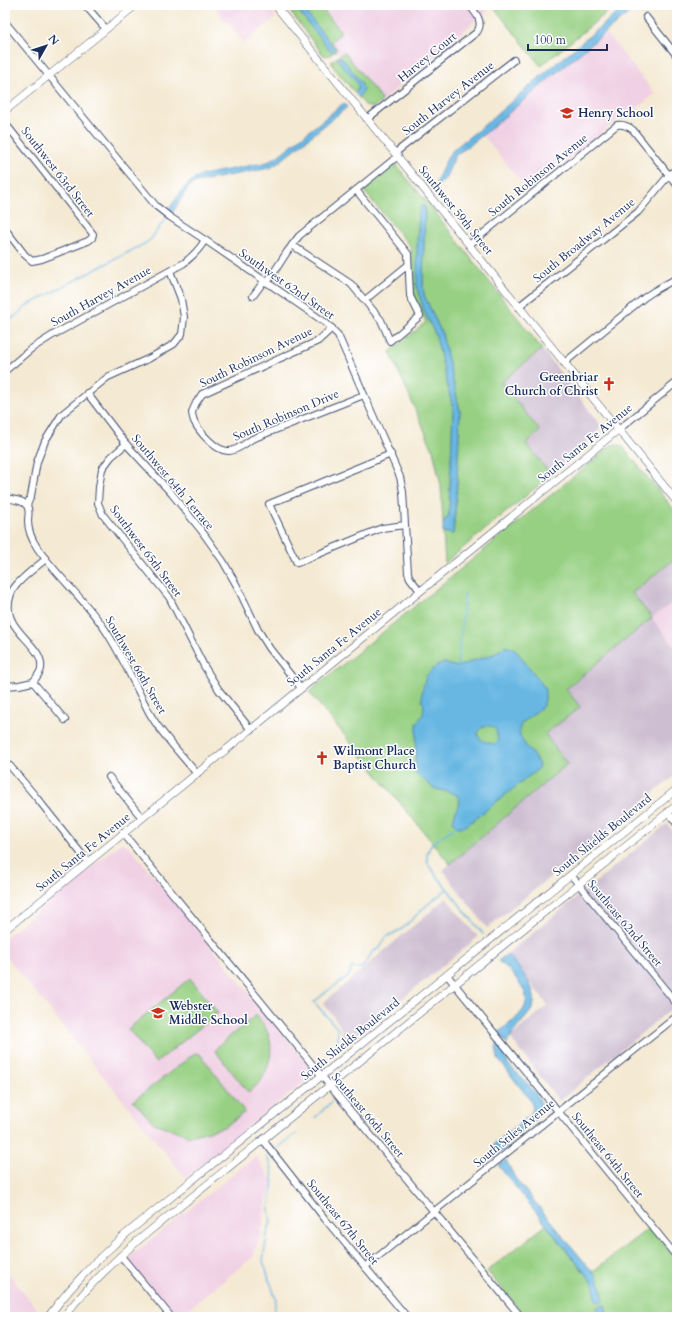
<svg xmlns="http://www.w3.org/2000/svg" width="682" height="1322" viewBox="0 0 682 1322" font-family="Cardo,serif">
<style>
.built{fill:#f0d0e4}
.industrial{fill:#cebed1}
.green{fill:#97d083;stroke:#598070}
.water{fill:#68b7e3;stroke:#4273a0;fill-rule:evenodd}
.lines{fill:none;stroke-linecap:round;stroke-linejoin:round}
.stream{stroke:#68b7e3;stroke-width:1.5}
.minor-casing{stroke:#3c4b6f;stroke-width:8}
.major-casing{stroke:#3c4b6f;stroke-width:8}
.minor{stroke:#fff;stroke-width:6}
.major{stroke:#fff;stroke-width:7}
.labels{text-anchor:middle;stroke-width:3;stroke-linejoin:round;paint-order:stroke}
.street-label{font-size:12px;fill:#1b2f5e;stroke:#fff}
.poi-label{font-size:12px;font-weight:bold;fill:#1b2f5e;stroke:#fff;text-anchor:start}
</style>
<rect width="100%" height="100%" fill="#fff"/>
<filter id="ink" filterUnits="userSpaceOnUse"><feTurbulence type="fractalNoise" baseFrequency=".025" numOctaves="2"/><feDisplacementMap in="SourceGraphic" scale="8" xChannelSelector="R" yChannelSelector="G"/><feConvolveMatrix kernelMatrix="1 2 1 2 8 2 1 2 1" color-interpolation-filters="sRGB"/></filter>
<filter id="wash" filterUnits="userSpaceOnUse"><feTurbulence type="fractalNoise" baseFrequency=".012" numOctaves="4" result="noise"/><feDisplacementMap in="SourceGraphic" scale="16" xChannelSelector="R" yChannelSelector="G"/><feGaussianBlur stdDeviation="0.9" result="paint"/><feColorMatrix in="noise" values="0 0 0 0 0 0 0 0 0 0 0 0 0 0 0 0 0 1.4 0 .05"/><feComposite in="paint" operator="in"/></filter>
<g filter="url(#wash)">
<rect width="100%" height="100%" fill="#f4e9d2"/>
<g class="built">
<path d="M213 5H266L276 17 244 43Z"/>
<path d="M300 5H484L488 10 377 105 362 84Z"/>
<path d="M606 33 655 94 629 114 627 112 529 192 483 135 557 72Z"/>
<path d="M677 599V650L652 618Z"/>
<path d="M121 843 128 845 312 1070V1075L309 1078 186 1178 5 955V938Z"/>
<path d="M256 1156 273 1182 264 1210 263 1225 254 1256 178 1317H176L130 1263 131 1256Z"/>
<path d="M5 1269 40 1313 37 1317H5Z"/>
</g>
<g class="industrial">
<path d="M542 349 599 423 600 426 598 431 551 475 526 443 540 431 501 382Z"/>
<path d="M677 557V599L652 618 677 650V774L487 928 443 870 566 764 545 734 580 707 566 689 652 618 632 593Z"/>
<path d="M667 824 677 836V1004L559 1101 510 1037 548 1005 507 954Z"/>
<path d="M446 898 478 937 345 1045 340 1025 323 1003Z"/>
</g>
<g class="green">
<path d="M294 5H319L340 30V34L331 41 337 49 332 54 326 56 323 55 289 10Z"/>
<path d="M492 5H616L541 66Z"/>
<path d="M343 53H345L380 97 382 101C376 106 372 110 365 105L335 69 332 64V61Z"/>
<path d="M396 165 431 207 542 349 501 382 540 431 526 443 551 475 445 563 443 532 453 534 456 502 460 411 442 334 424 295 423 286 425 207 417 288 425 313 436 336 453 409 449 515 443 523 441 486 433 450 390 352 426 322 414 296 411 247 364 191Z"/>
<path d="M616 444 622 446 677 513V557L632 593 652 618 566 689 580 707 545 734 567 764 450 864 309 692 468 563 612 445Z"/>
<path d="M190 978 218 1013 156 1063 128 1029Z"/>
<path d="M256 1015C259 1019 263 1023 265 1027 275 1044 271 1066 260 1082 257 1086 252 1089 248 1092L215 1051 218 1046Z"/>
<path d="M195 1053 200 1054 245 1112 224 1127 190 1136 154 1123 133 1101Z"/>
<path d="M546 1225 587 1276 650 1227 677 1260V1317H526L487 1271Z"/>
</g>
<g class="water">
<path d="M627 5H642L635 8 557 72 483 135 455 156 445 179 437 187 435 185 448 156 455 148 482 127 553 66Z"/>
<path d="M301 6 335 49 331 52 297 9Z"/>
<path d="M339 57 342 58 362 84 363 91 359 97 355 93 358 89V84L337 59Z"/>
<path d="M344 103 347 107 341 112 278 163 270 168 196 182 189 186 173 212 169 209C179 195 186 182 202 175L268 162 278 156Z"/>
<path d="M421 206H425L423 286 424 295 442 334 460 411 456 502 453 534 443 532V523L449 515 453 409 436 336 425 313 417 288V246L419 213Z"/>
<path d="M505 646 515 649 545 688V700L543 706 521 724C514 739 534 752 539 765L537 770 466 826 458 827 453 823C454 814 457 808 460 800L456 794 433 788 415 772 417 723 423 715 424 705 422 701V691L426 676 436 666 444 663 457 667 470 662 494 654ZM484 726H492L496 730 498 741 495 744C483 743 470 736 484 726Z"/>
<path d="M507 954C518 967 543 992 531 1011 523 1022 512 1031 507 1044L499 1032C518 1016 538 1006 518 981 512 973 506 966 498 961Z"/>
<path d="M498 1042 506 1052V1058L508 1064C516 1073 536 1090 540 1101 546 1117 521 1130 512 1139 510 1141 509 1143 507 1146 504 1151 497 1155 493 1158V1148L495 1143 530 1115 533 1109 531 1101 498 1059 496 1047Z"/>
<path d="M506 1160 515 1178 596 1276 600 1284 604 1301 597 1302 593 1283 498 1165Z"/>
<path d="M605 1305 608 1317H601L597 1307Z"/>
</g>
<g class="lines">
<g class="stream">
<path d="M641 5 645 15"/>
<path d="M5 325 28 305 144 244 151 239 166 218"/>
<path d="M457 669 465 593"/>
<path d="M457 826C443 836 420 845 429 866L483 934"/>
<path d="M336 1052 338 1029 314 1002 326 992 349 976 351 968H362L368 960 372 952 380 948 386 937 402 929 427 905 447 889"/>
<path d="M315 1118 332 1101"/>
<path d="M275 1150 296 1134"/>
<path d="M269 1155 267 1157 271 1166 273 1178 272 1190 269 1209 271 1221 267 1235 263 1261 276 1299 273 1317"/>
</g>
</g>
</g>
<g filter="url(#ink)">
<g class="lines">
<g class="minor-casing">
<g id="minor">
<path d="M85 5 106 29"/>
<path d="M646 17 677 56"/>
<path d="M5 22 156 206 170 217 205 240 326 323 338 335 400 477 403 492 408 573 410 578 420 591"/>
<path d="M367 119 477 32C484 22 476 13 469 5"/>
<path d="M5 123 93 234 92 238 88 241 42 259 32 261 25 255 5 229"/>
<path d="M395 153 514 60"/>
<path d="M292 245 351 284 381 320 390 341 420 316 410 296 408 254 356 190"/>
<path d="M469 245 617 125C624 124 628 126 633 130L677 185"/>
<path d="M267 283 287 252 299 236 398 156"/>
<path d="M253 296 264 281"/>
<path d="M365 300 408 265"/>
<path d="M518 307 638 212 669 175 677 169"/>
<path d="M332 328 318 341 202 394 196 403 192 412C192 415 193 418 194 421 199 432 217 452 229 451 237 451 246 443 252 439L364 395"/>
<path d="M564 363 645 297 654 291 677 278"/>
<path d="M5 371 31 349 53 335 184 263C193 256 199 250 205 240"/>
<path d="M87 393 126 444 172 494 201 530 223 561 237 586 258 630 270 649 301 688"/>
<path d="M618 430 677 382"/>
<path d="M126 444 111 457 102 469 99 487 98 503 103 515 169 597 204 666 219 690 251 730"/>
<path d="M391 454 269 504 297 563 382 528 405 525"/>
<path d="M5 498C11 499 24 500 27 506 30 510 28 516 28 521 28 531 32 540 38 549 59 578 86 601 106 631 123 657 135 686 150 714 162 735 181 754 197 774"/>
<path d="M27 505 31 496 37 462 45 441 62 414 108 377 150 358 174 344 182 334 184 317 181 299 170 271"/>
<path d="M33 682 65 720"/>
<path d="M5 686 19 685 33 682C36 678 40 673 41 669 45 645 4 632 9 602 10 597 11 592 14 588 22 577 35 568 46 559"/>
<path d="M5 764 10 766 36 797 88 862"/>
<path d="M109 777 142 818"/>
<path d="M668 812 677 824"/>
<path d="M123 833 330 1086 521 1317"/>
<path d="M571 875 677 1004"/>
<path d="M447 975 677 1257"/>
<path d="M263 1140 325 1219 407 1317"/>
<path d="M121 1256 171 1317"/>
<path d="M365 1267 677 1016"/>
</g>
</g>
<g class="major-casing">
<g id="major">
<path d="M275 5 677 502"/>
<path d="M5 111 136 5"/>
<path d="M5 930 618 430"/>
<path d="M48 1317C71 1286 98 1258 127 1233L677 789"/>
<path d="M63 1317C87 1288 112 1262 141 1238L677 805"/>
</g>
</g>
<use href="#minor" class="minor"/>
<use href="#major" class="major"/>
</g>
</g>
<defs>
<g id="school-bare" transform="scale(1.08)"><path d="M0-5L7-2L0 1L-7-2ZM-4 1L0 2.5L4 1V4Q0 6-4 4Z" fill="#c8321e" stroke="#fff" stroke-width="2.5" paint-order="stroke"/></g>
<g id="church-bare" transform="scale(1.08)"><path d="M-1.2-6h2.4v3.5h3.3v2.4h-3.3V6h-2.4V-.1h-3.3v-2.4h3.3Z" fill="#c8321e" stroke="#fff" stroke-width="2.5" paint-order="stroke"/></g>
</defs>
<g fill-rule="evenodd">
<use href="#school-bare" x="567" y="113"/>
<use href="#church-bare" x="609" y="384"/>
<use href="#church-bare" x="322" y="758"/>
<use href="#school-bare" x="158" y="1013"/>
</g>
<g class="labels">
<g class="street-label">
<text transform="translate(427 57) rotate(-39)" y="4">Harvey Court</text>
<text transform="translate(448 98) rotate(-38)" y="4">South Harvey Avenue</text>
<text transform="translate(58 172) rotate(52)" y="4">Southwest 63rd Street</text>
<text transform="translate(538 175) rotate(-39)" y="4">South Robinson Avenue</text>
<text transform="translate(456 210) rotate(51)" y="4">Southwest 59th Street</text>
<text transform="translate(584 240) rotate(-39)" y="4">South Broadway Avenue</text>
<text transform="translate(287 284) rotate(35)" y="4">Southwest 62nd Street</text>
<text transform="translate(101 296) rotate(-29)" y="4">South Harvey Avenue</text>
<text transform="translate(256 357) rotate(-26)" y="4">South Robinson Avenue</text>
<text transform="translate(286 415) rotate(-23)" y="4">South Robinson Drive</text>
<text transform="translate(585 443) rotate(-39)" y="4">South Santa Fe Avenue</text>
<text transform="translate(173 482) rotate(50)" y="4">Southwest 64th Terrace</text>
<text transform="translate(146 551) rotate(53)" y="4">Southwest 65th Street</text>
<text transform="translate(334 647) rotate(-39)" y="4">South Santa Fe Avenue</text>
<text transform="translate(136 665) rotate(60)" y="4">Southwest 66th Street</text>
<text transform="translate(602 835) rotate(-39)" y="4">South Shields Boulevard</text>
<text transform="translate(83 852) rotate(-39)" y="4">South Santa Fe Avenue</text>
<text transform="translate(625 923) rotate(50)" y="4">Southeast 62nd Street</text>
<text transform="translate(350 1039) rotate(-39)" y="4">South Shields Boulevard</text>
<text transform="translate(368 1115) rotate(50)" y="4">Southeast 66th Street</text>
<text transform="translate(514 1133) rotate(-39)" y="4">South Stiles Avenue</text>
<text transform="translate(608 1155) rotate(51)" y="4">Southeast 64th Street</text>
<text transform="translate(343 1222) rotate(51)" y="4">Southeast 67th Street</text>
</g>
<g class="poi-label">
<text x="578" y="117">Henry School</text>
<text x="598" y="381" text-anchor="end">Greenbriar<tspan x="598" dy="14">Church of Christ</tspan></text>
<text x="333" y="755">Wilmont Place<tspan x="333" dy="14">Baptist Church</tspan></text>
<text x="169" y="1010">Webster<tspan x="169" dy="14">Middle School</tspan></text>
</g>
</g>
<rect width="682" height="1322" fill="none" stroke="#fff" stroke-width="20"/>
<g transform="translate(46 46) rotate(51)" stroke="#ffffff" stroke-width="3" paint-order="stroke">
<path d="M0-3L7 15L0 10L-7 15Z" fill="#1b2f5e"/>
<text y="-6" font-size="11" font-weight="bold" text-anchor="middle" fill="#1b2f5e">N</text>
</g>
<path d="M528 44v6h79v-6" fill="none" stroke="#1b2f5e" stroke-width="2"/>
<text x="534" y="44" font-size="12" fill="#1b2f5e" stroke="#ffffff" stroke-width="3" paint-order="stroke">100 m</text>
</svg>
